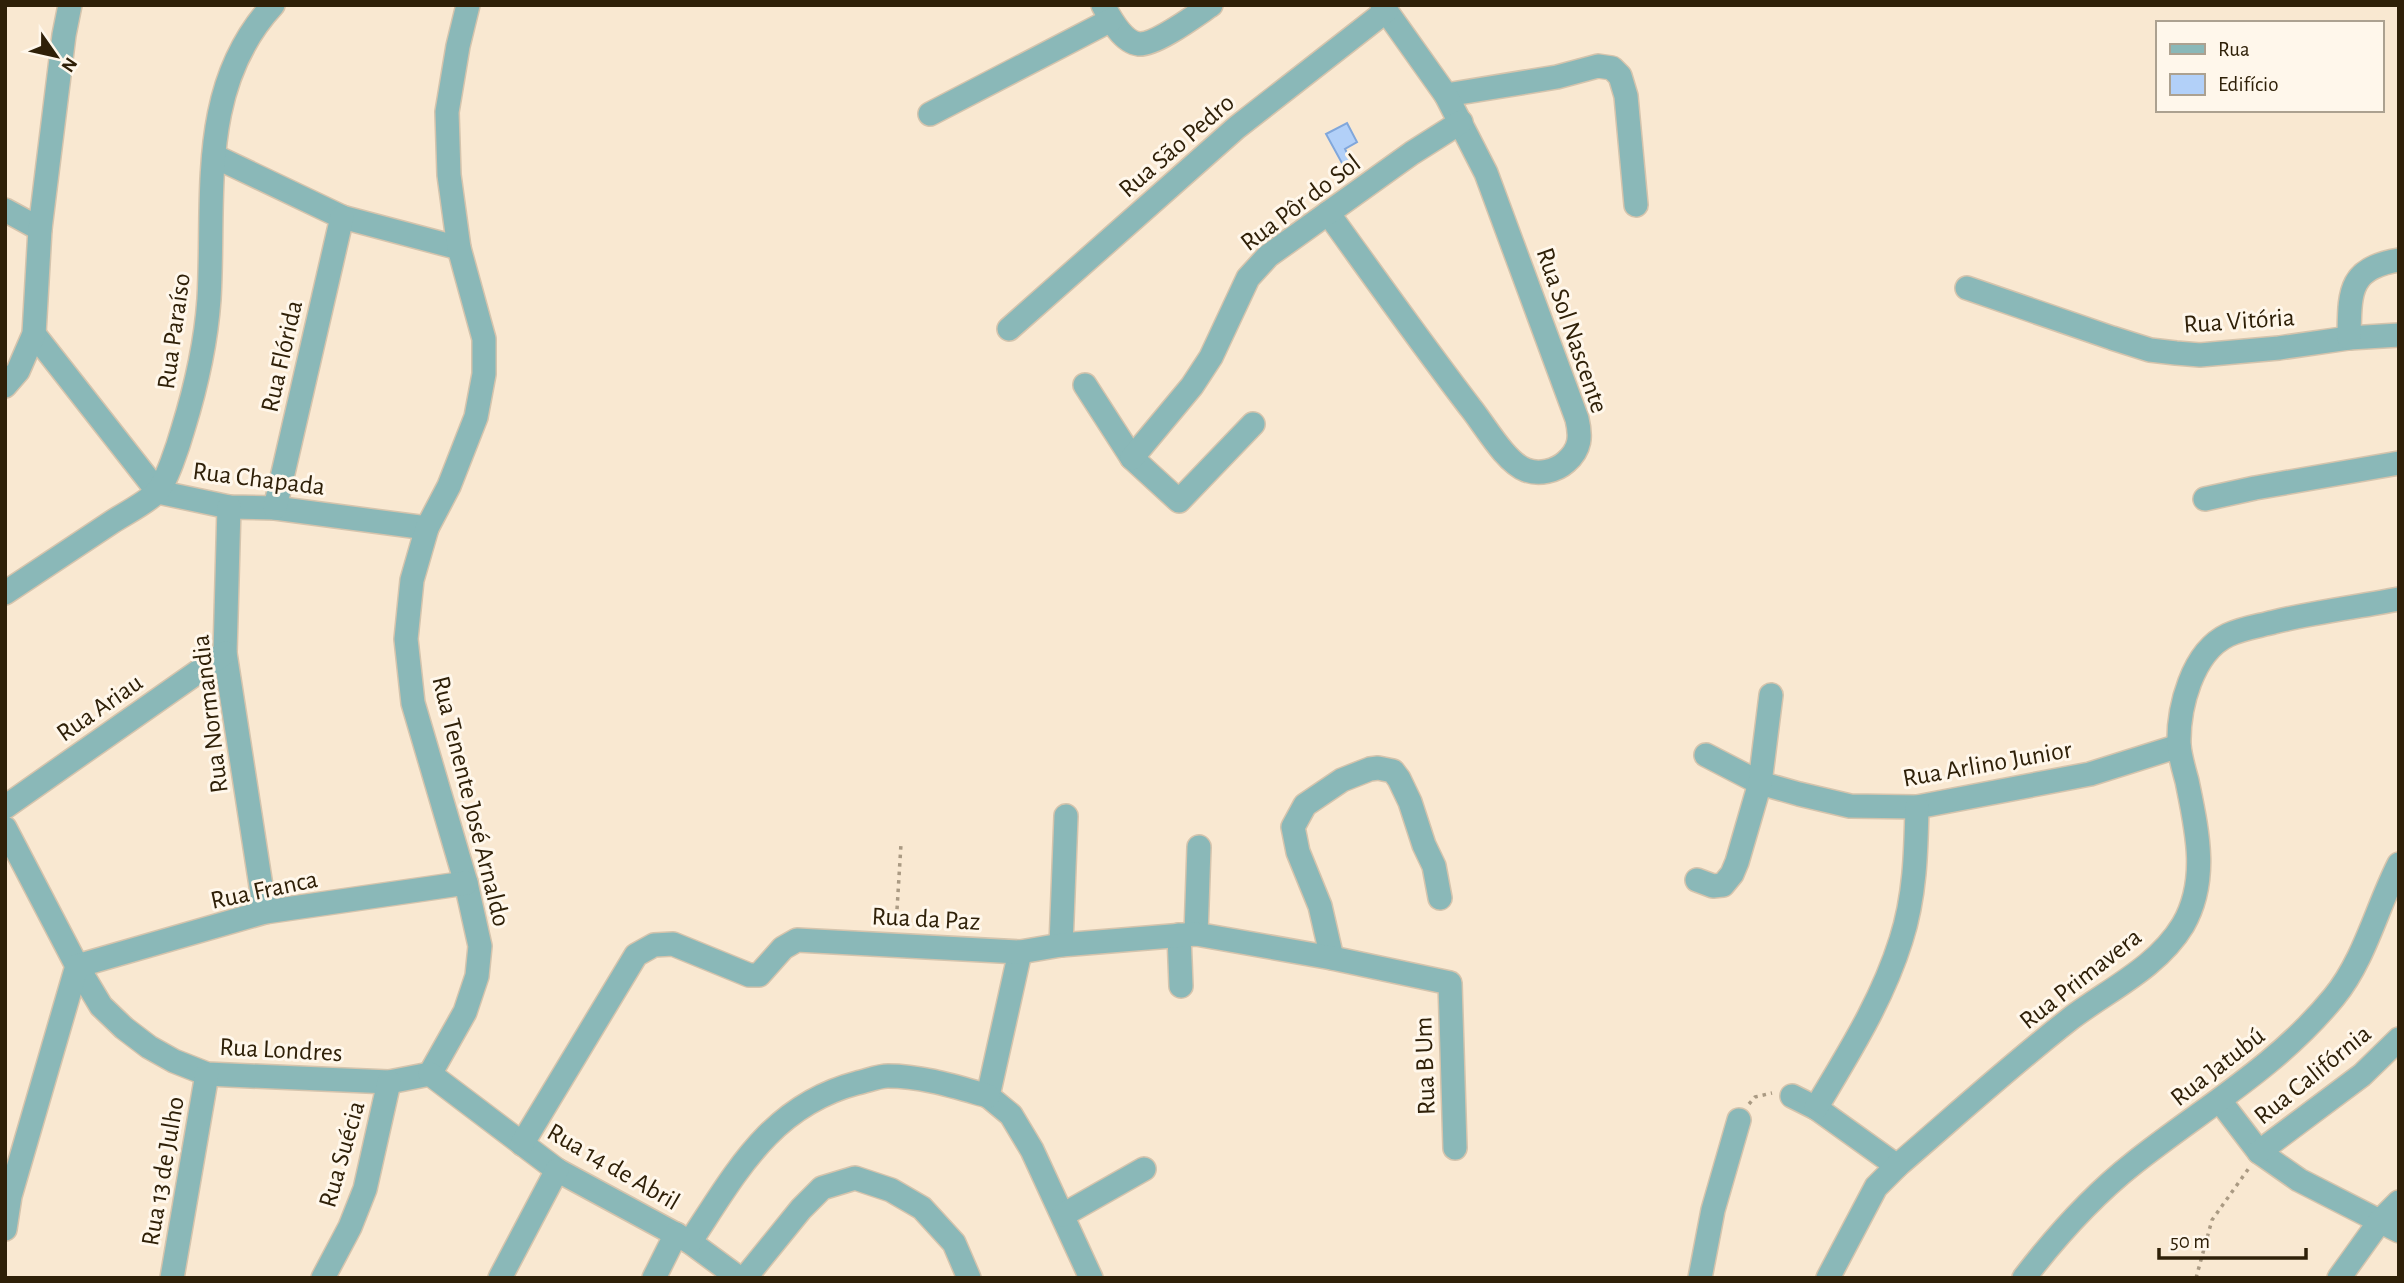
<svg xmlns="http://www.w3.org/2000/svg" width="2404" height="1283" viewBox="0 0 2404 1283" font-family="'Alegreya Sans',sans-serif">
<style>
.building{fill:#b2d0f8;stroke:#81a7db;stroke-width:2}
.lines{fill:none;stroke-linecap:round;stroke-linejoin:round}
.minor-casing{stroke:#d5c4ad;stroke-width:26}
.path{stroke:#aa9a83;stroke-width:3.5;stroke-dasharray:3.5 5;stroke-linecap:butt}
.minor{stroke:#8ab8b8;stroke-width:23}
.labels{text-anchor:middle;stroke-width:6;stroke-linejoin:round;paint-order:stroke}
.street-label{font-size:26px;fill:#2f2008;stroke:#fff7eb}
</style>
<rect width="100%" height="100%" fill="#f9e8d1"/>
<path class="building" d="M1347 123 1357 142 1345 149 1351 161 1343 165 1326 134Z"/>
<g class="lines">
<g class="minor-casing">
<g id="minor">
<path d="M1103 5C1110 18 1122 42 1139 44 1156 45 1196 15 1211 5"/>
<path d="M1446 95 1557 77 1598 66 1612 68 1620 76 1626 96 1636 205"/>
<path d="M930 114 1111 20"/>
<path d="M214 156 342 217 459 248"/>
<path d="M5 210 40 229"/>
<path d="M1328 213C1375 278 1421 343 1470 407 1484 424 1505 462 1526 470 1539 475 1556 471 1566 462 1581 449 1581 436 1577 419L1486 173 1446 95 1382 5"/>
<path d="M1967 288 2112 338 2150 350 2176 353 2200 355 2279 348 2349 338 2399 335"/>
<path d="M1009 329 1236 128 1386 11"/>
<path d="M34 334 158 492 229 507 275 508 427 528"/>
<path d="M2349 338C2350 294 2347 268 2399 260"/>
<path d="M1085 385 1132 458 1179 501 1253 424"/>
<path d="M5 386 18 371 34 334 40 229 64 35 70 5"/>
<path d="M1132 458 1192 386 1211 357 1248 278 1268 256 1412 153 1461 122"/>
<path d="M2205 499 2255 488 2399 463"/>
<path d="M229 507 225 653 265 912"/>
<path d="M275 508 342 217"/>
<path d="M5 593C41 569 76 546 112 522 126 513 144 504 156 493 166 484 179 443 183 429 196 387 206 343 209 299 215 196 197 87 273 5"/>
<path d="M1706 755 1760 783 1799 794 1850 806 1917 807 2090 774 2179 746"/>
<path d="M5 807 225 653"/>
<path d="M5 828 77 966 101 1006 124 1028 149 1047 174 1061 207 1074 389 1082 430 1074"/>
<path d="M1697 880 1713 886 1723 885 1732 874 1737 862 1760 783 1771 695"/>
<path d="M1196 934 1199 847"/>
<path d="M1179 935 1181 986"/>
<path d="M1061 945 1066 816"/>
<path d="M1020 952 988 1096 1011 1115 1032 1150 1091 1278"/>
<path d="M1332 958 1320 906 1298 852 1293 827 1305 805 1342 780 1370 769 1378 768 1393 771 1399 779 1410 802 1424 845 1434 866 1440 898"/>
<path d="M430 1074 465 1012 477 976 480 946 466 883 413 703 406 639 412 580 427 528 449 486 476 417 484 374V339L459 248 449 175 447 112 458 46 468 5"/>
<path d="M430 1074 557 1170 690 1242 739 1278"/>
<path d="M1792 1096 1816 1108 1897 1166"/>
<path d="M2220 1101 2259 1152 2299 1180 2399 1231"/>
<path d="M1816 1108C1848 1054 1882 1001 1901 940 1915 897 1916 852 1917 807"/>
<path d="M522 1144 636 955 654 945 673 944 749 975H759L783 948 797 940 1020 952 1061 945 1196 934 1332 958 1450 983 1455 1148"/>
<path d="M2259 1152 2362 1075 2399 1039"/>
<path d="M1063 1215 1144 1169"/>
<path d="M5 1229 10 1196 77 966 265 912 466 883"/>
<path d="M690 1242C736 1173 770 1106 857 1083 867 1081 878 1076 888 1076 922 1076 956 1087 988 1096"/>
<path d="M172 1278 207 1074"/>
<path d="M323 1278 350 1227 365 1189 389 1082"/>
<path d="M500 1278 557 1170"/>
<path d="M654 1278 676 1234"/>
<path d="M745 1278 801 1209 822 1188 855 1178 891 1190 922 1208 954 1243 969 1278"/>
<path d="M1700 1278 1713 1210 1739 1120"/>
<path d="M1828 1278 1876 1187 1897 1166C1954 1117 2010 1066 2070 1019 2108 990 2157 968 2183 925 2209 880 2197 830 2187 781 2184 770 2180 757 2179 745 2178 708 2192 652 2228 635 2243 628 2259 626 2274 622 2315 612 2357 607 2399 599"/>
<path d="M2024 1278C2057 1235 2092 1196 2134 1163 2202 1109 2278 1066 2334 997 2365 959 2377 907 2399 864"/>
<path d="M2339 1278 2380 1221 2399 1202"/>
</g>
</g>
<g class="path">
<path d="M896 926 901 844"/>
<path d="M1749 1104 1755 1097 1772 1093"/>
<path d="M2196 1278 2212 1220 2249 1168"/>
</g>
<use href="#minor" class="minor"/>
</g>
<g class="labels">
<g class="street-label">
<text transform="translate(1176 145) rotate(-41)" y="9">Rua São Pedro</text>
<text transform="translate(1300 202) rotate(-37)" y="9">Rua Pôr do Sol</text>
<text transform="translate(2239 320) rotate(-4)" y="9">Rua Vitória</text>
<text transform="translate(1573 330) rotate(71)" y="9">Rua Sol Nascente</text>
<text transform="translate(173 331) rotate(-82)" y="9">Rua Paraíso</text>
<text transform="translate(281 356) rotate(-77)" y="9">Rua Flórida</text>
<text transform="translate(259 478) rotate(7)" y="9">Rua Chapada</text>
<text transform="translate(99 707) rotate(-35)" y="9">Rua Ariau</text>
<text transform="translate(209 714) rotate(-97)" y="9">Rua Normandia</text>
<text transform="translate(1987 763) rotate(-10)" y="9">Rua Arlino Junior</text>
<text transform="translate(472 801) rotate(76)" y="9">Rua Tenente José Arnaldo</text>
<text transform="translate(264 889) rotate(-12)" y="9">Rua Franca</text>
<text transform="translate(926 918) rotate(3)" y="9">Rua da Paz</text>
<text transform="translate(2080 978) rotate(-38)" y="9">Rua Primavera</text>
<text transform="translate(281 1049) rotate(3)" y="9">Rua Londres</text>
<text transform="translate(1424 1066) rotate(-92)" y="9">Rua B Um</text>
<text transform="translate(2217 1066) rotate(-38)" y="9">Rua Jatubú</text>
<text transform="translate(2312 1074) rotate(-39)" y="9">Rua Califórnia</text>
<text transform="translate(341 1154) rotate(-74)" y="9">Rua Suécia</text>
<text transform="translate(614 1166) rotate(30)" y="9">Rua 14 de Abril</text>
<text transform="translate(162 1171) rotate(-80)" y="9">Rua 13 de Julho</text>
</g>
</g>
<rect width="2404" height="1283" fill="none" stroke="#2f2008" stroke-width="14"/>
<rect x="2156" y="21" width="228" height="91" fill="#fff7eb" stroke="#aca190" stroke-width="2"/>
<rect x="2170" y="44" width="35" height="10" fill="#8ab8b8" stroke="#aca190" stroke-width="2"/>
<text x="2218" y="56" font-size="21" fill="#2f2008">Rua</text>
<rect x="2170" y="74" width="35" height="21" fill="#b2d0f8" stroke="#aca190" stroke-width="2"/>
<text x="2218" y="91" font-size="21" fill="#2f2008">Edifício</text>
<g transform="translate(56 56) rotate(124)" stroke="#fff7eb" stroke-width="5" paint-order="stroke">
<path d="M0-5L12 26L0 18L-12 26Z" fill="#2f2008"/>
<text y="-10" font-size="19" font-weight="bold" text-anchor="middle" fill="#2f2008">N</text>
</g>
<path d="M2159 1248v10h147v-10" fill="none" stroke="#2f2008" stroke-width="3.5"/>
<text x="2170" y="1248" font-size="21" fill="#2f2008" stroke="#fff7eb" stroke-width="5" paint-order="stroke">50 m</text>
</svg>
